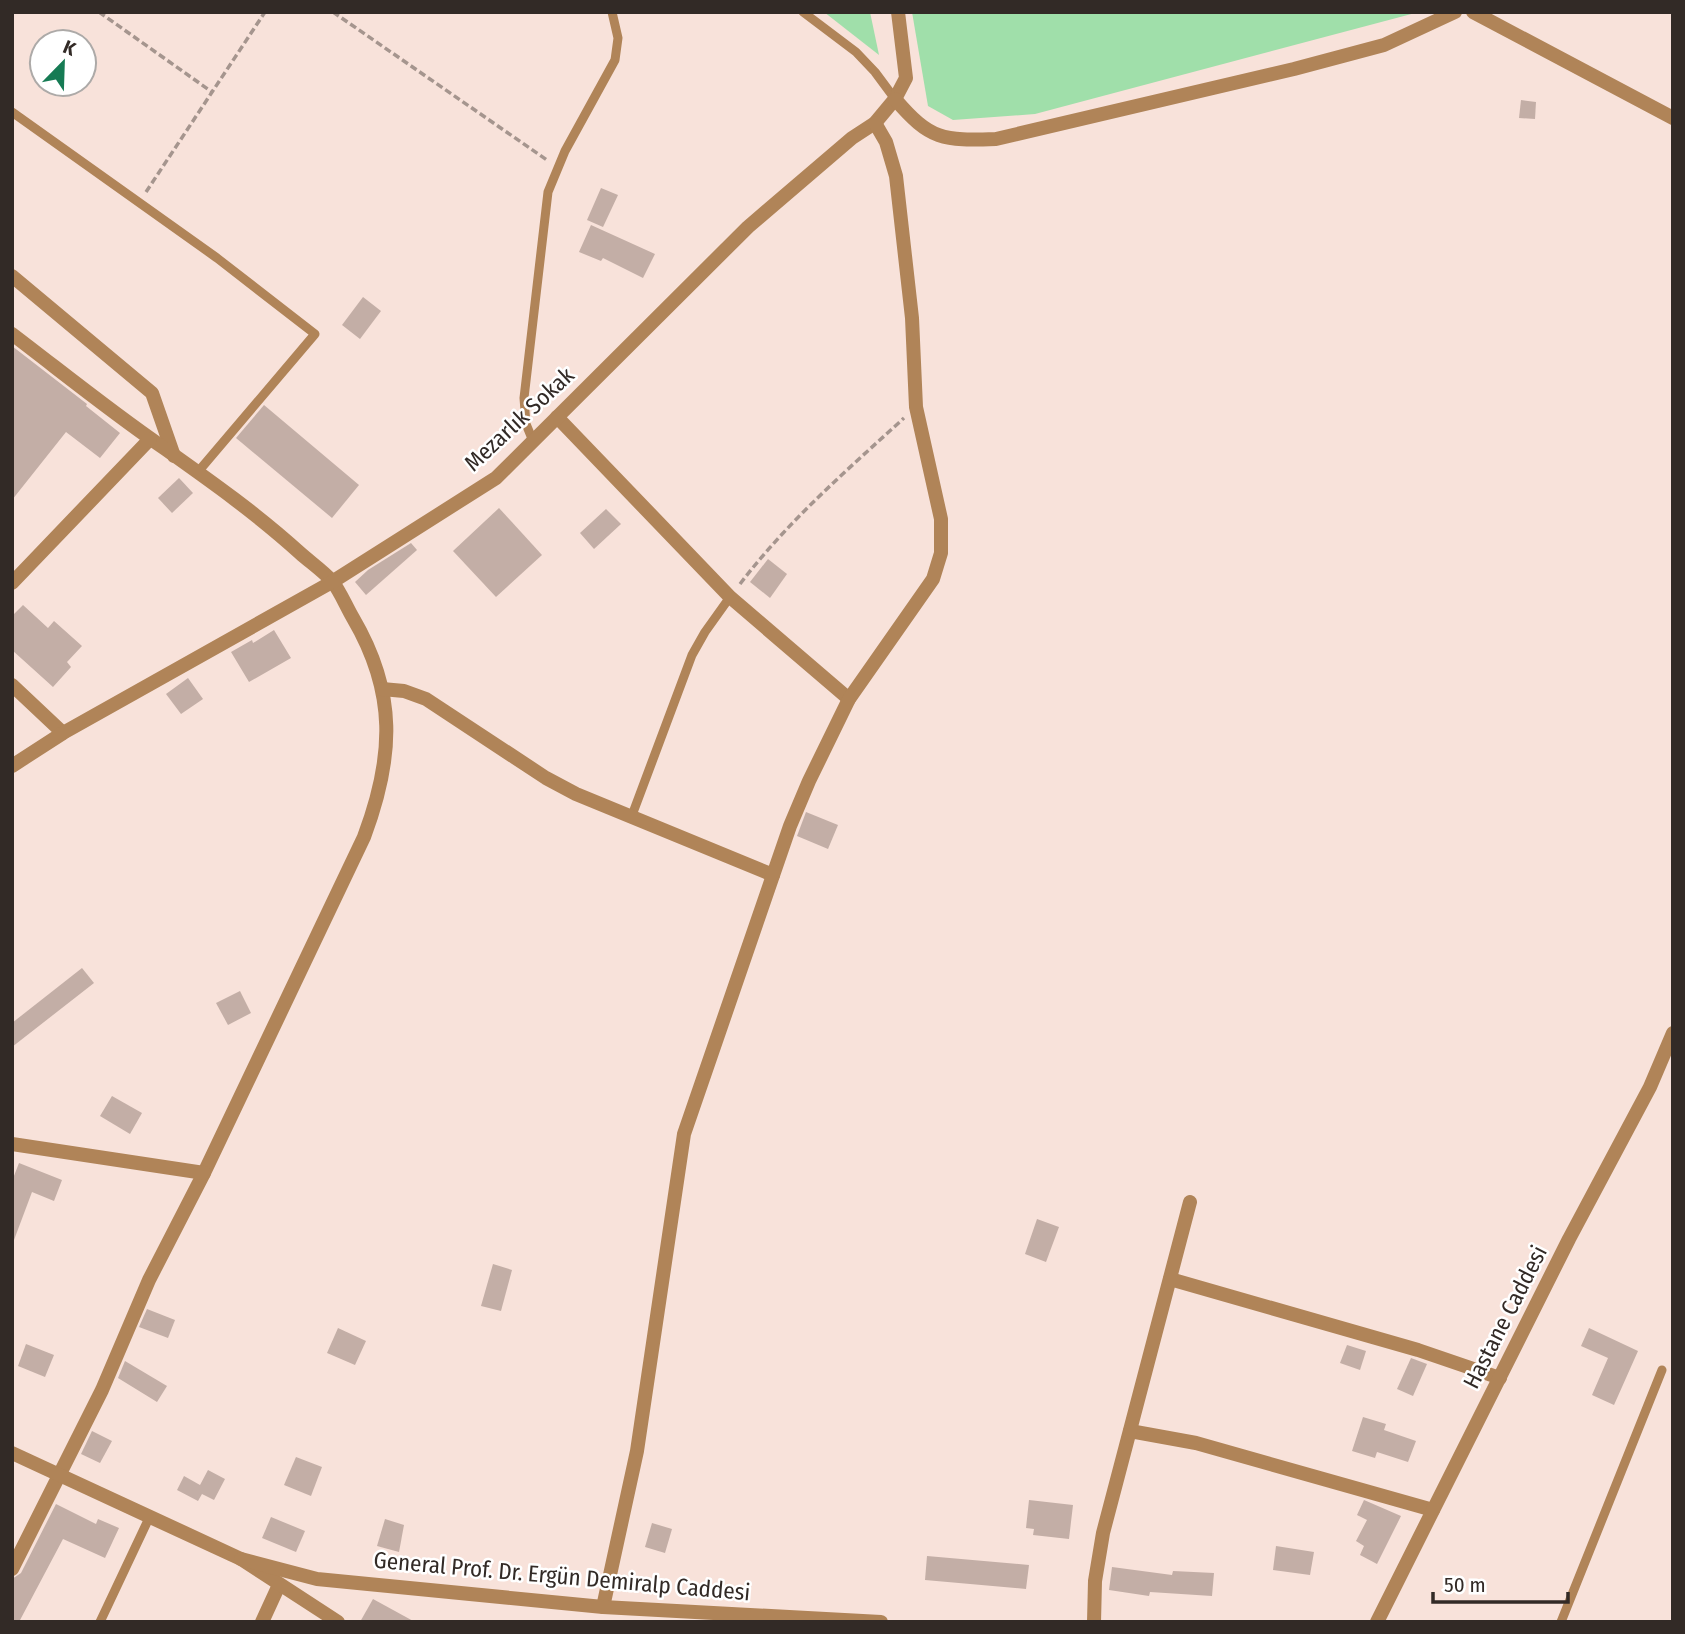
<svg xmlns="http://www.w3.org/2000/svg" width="1685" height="1634" viewBox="0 0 1685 1634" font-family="'Fira Sans Condensed',sans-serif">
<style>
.green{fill:#a0dfaa}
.building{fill:#c3aea6}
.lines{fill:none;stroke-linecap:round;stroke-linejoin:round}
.path{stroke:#a5958e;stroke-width:3.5;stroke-dasharray:7 3.5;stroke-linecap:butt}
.service{stroke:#b08458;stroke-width:9}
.minor{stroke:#b08458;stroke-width:14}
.tertiary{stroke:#b08458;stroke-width:14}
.labels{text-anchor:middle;stroke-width:5;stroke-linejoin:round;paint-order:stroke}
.street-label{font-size:23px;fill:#322a26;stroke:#fff}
</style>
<rect width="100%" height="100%" fill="#f8e2da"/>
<g class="green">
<path d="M824 12H870L879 55Z"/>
<path d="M912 12H1419L1035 114 953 120 928 106Z"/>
</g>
<g class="building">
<path d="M1521 100 1536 102 1535 119 1519 118Z"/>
<path d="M601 188 618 195 603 227 587 220Z"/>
<path d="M591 225 655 254 643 278 603 258 601 261 579 252Z"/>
<path d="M363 297 381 311 360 339 342 325Z"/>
<path d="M12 346 87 404 86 406 120 433 100 458 66 432 12 500Z"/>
<path d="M264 405 359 485 332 518 236 438Z"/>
<path d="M179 478 193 493 172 513 158 498Z"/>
<path d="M499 508 542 555 496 597 453 551Z"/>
<path d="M606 509 621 524 594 549 580 533Z"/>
<path d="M411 543 417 550 366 595 355 582 368 570Z"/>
<path d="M768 559 787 574 770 598 750 582Z"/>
<path d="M23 605 48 628 54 621 82 646 67 662 71 667 53 687 12 650V616Z"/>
<path d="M274 630 291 658 249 682 231 652 252 640 253 643Z"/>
<path d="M188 678 203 699 181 714 166 694Z"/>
<path d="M806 812 838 825 828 849 797 836Z"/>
<path d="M82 968 94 983 12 1047V1023Z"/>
<path d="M240 991 251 1013 228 1025 216 1003Z"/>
<path d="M112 1096 142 1113 130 1134 100 1116Z"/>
<path d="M19 1163 62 1180 54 1201 32 1192 14 1240 12 1181Z"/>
<path d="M1037 1219 1059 1227 1046 1262 1025 1254Z"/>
<path d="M493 1264 512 1270 501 1311 481 1306Z"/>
<path d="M147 1309 175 1320 168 1338 139 1327Z"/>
<path d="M338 1328 366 1341 355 1365 327 1353Z"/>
<path d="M1589 1328 1638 1351 1614 1405 1592 1395 1608 1358 1581 1346Z"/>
<path d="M26 1344 54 1355 45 1377 18 1366Z"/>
<path d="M1347 1345 1366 1351 1360 1370 1340 1363Z"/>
<path d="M1411 1358 1427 1364 1413 1396 1397 1389Z"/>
<path d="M125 1361 167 1386 157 1402 118 1378Z"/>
<path d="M1363 1417 1386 1424 1384 1430 1416 1441 1408 1462 1377 1452 1375 1458 1352 1451Z"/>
<path d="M92 1431 112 1441 100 1463 81 1454Z"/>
<path d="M296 1457 322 1467 311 1496 284 1485Z"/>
<path d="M208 1470 225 1479 214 1500 202 1494 198 1501 177 1490 184 1476 200 1485Z"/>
<path d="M1029 1500 1073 1505 1069 1539 1033 1535 1034 1529 1026 1528Z"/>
<path d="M1364 1500 1401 1516 1377 1564 1360 1555 1364 1546 1356 1541 1367 1520 1357 1515Z"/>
<path d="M56 1504 96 1524 98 1519 119 1528 105 1558 63 1539 19 1622H12V1579L21 1573Z"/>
<path d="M271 1517 305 1531 296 1552 262 1538Z"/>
<path d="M385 1519 404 1525 399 1552 377 1546Z"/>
<path d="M652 1523 672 1529 665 1553 645 1547Z"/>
<path d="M1276 1546 1314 1552 1310 1575 1273 1570Z"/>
<path d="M927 1556 1029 1565 1026 1589 925 1580Z"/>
<path d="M1112 1567 1172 1575 1173 1571 1214 1573 1212 1596 1150 1592 1149 1596 1109 1590Z"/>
<path d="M373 1599 415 1622H360Z"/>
</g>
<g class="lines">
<g class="path">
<path d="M99 12 212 92"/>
<path d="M333 12 547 160"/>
<path d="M146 192 265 12"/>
<path d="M740 584C788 521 846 471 904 418"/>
</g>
<g class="service">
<path d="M803 12 856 52 875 72 895 99"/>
<path d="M12 112 217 258 315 334 197 473"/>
<path d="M533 441 526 424 524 398 548 192 565 151 615 60 618 38 612 12"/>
<path d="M631 818 692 655 705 632 730 597"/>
<path d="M100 1622 150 1516"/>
<path d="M1561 1622 1662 1370"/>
</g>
<g class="minor">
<path d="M12 276 152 393 174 456"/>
<path d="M12 334C62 372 110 411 161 446 209 480 256 513 300 553 310 562 323 571 332 581 340 591 346 606 353 618 397 693 394 757 364 837L204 1173 149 1280 102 1390 12 1569"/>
<path d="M557 417 730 597 849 699"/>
<path d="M12 583 150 439"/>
<path d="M12 685 63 733"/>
<path d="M382 689 404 691 426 699 546 778 576 794 773 875"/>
<path d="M12 766 63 733 332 582 496 478 748 227 852 138 875 123 895 99 906 78 898 12"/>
<path d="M12 1144 204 1173"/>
<path d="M1170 1279 1418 1350 1500 1378"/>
<path d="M1130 1431 1196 1443 1433 1510"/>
<path d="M603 1607 637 1451 684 1134 790 826 809 781 849 699 933 579 941 553V519L916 407 912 318 896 176 886 142 875 123"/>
<path d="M262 1622 279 1585"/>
<path d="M1094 1622 1095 1581 1103 1533 1190 1202"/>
</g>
<g class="tertiary">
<path d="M1473 12 1673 118"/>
<path d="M895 99C930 140 943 141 996 139L1294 69 1384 45 1455 12"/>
<path d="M12 1453 241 1559 338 1622"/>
<path d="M241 1559 317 1579 603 1607 881 1622"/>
<path d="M1377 1622 1569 1239 1650 1087 1673 1033"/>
</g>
</g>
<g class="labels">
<g class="street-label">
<text transform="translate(519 419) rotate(-43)" y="8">Mezarlık Sokak</text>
<text transform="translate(1505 1317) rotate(-63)" y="8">Hastane Caddesi</text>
<text transform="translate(562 1576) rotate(5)" y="8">General Prof. Dr. Ergün Demiralp Caddesi</text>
</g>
</g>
<rect width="1685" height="1634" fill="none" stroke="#322a26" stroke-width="28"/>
<g transform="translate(63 63) rotate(23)"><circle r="33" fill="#ffffff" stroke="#adaaa8" stroke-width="2"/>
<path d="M0-5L12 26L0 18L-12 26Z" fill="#167b54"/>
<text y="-10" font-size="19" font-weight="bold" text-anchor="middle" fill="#322a26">K</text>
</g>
<path d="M1433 1592v10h135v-10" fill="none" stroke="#322a26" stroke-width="3.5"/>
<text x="1444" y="1592" font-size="21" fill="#322a26" stroke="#ffffff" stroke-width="5" paint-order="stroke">50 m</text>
</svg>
